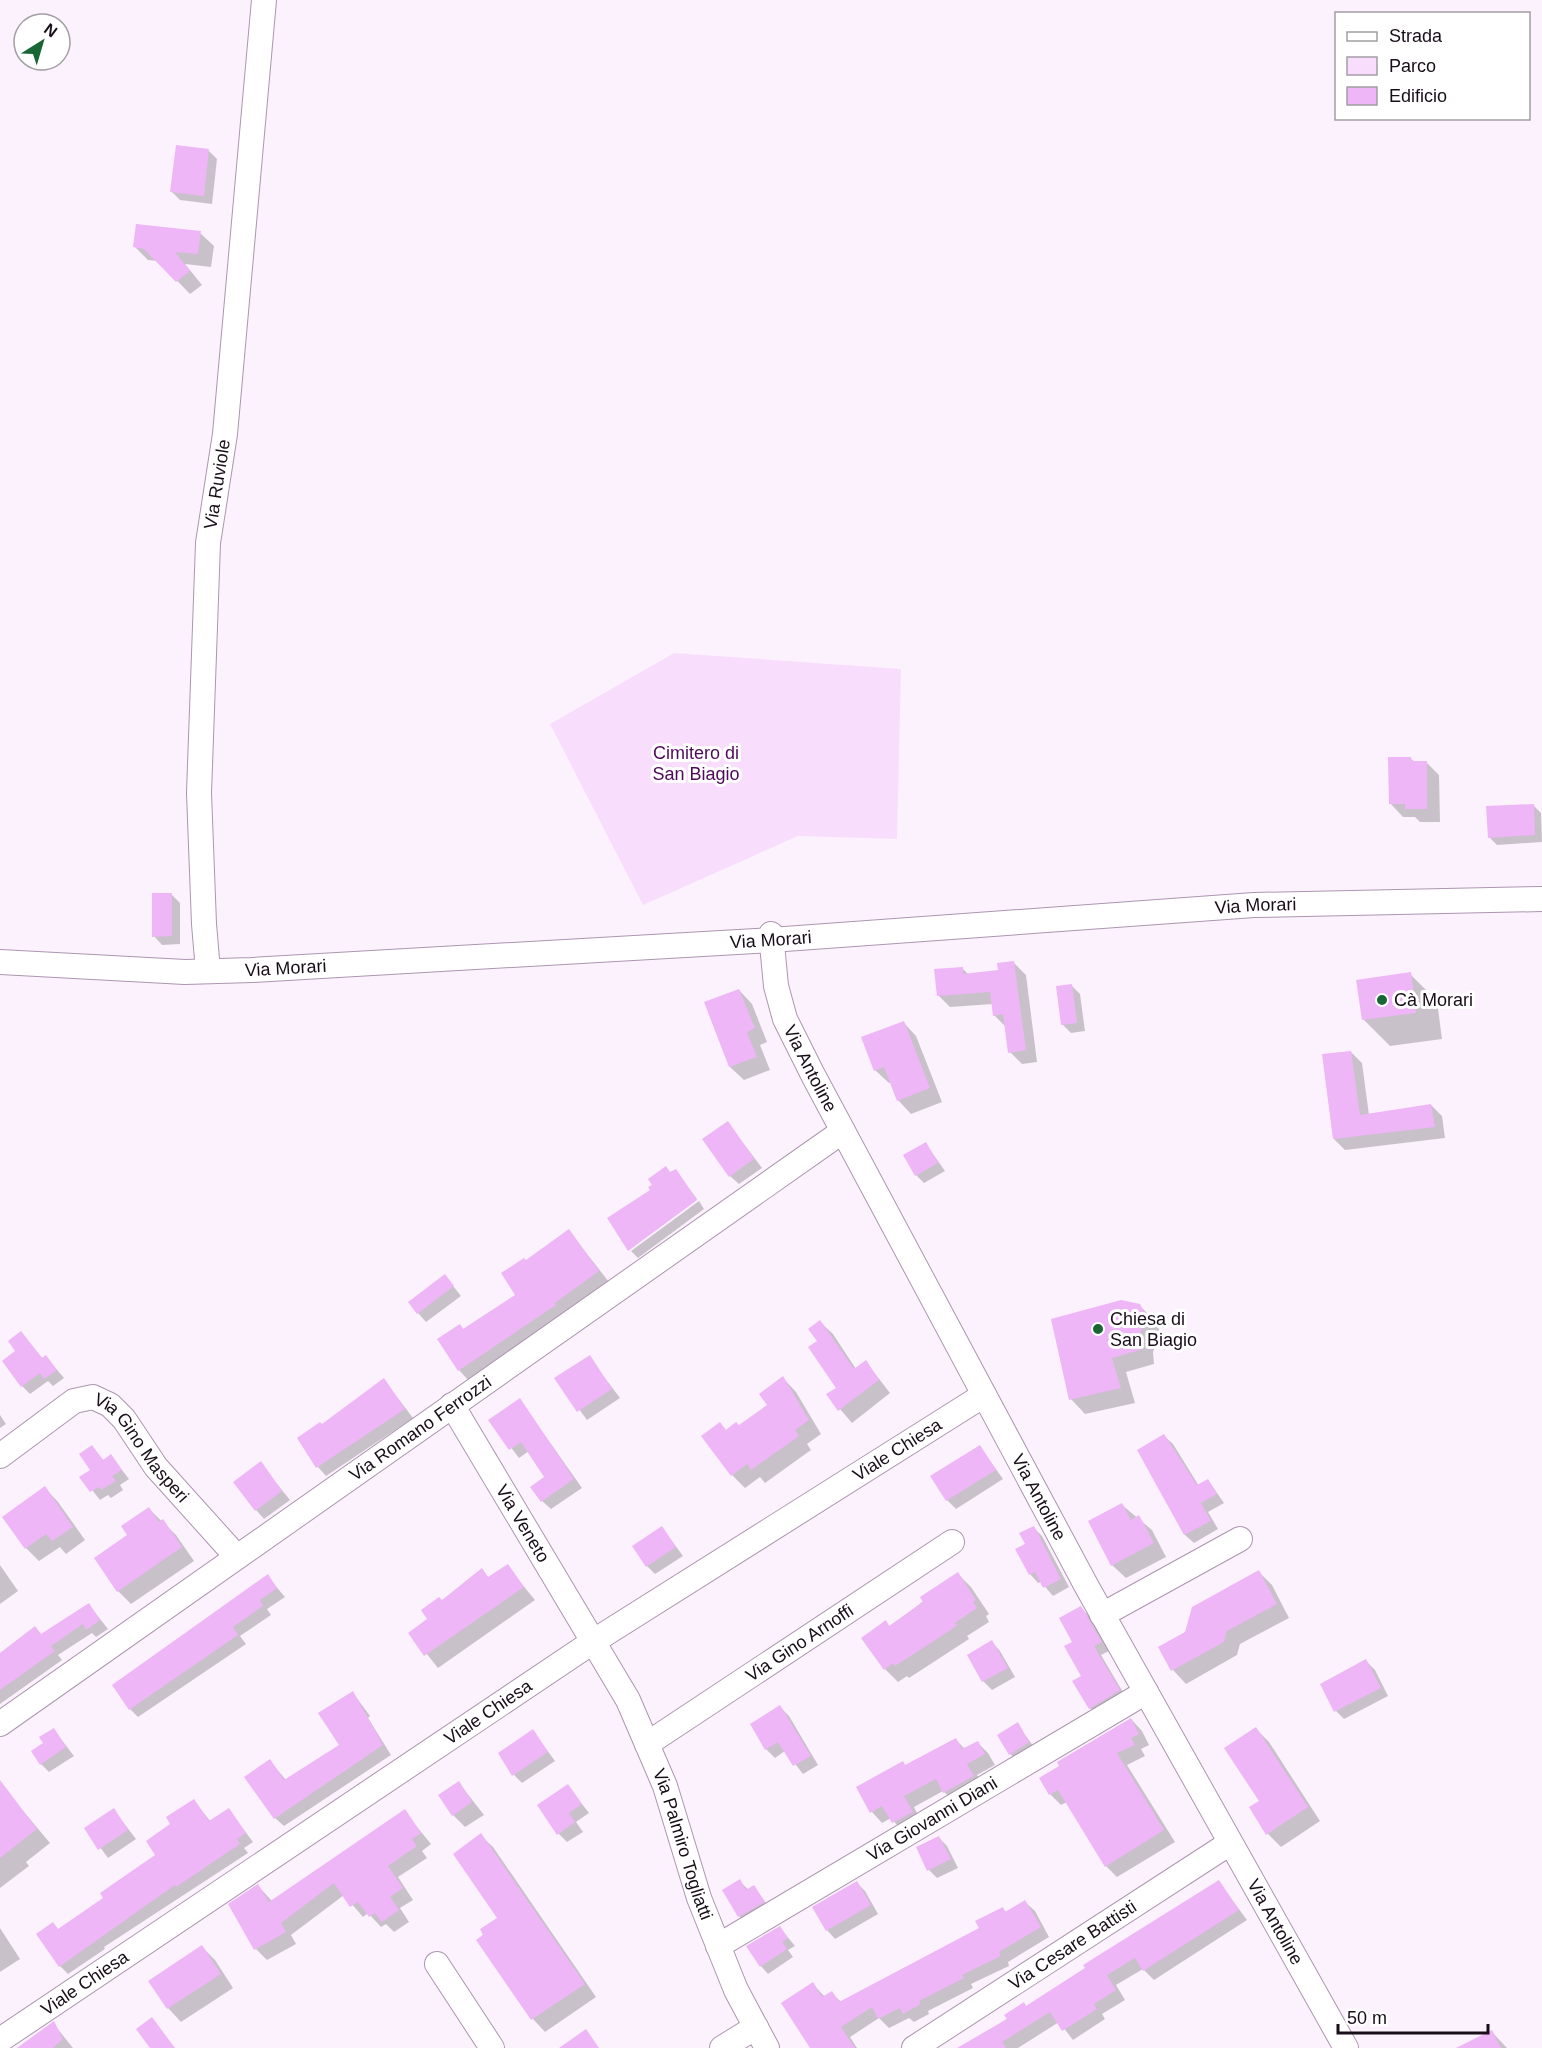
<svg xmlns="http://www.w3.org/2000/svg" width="1542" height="2048" viewBox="0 0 1542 2048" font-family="Arial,sans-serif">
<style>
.green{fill:#f9ddfd}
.shadow{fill:#0003}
.building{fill:#eeb5f7}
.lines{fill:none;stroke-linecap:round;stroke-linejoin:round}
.minor-casing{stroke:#ac95b0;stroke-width:26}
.minor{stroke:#fff;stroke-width:24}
.poi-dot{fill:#196635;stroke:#fff;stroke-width:2}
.labels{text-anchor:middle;stroke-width:6;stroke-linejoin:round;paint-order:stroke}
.street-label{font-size:18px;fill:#170e18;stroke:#fff}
.park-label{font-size:18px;fill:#500a5b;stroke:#fff}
.poi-label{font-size:18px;fill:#170e18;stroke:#fff;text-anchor:start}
</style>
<rect width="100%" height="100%" fill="#fcf2fd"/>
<path class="green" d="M674 653 901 669 897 839 798 836 643 905 550 724Z"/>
<g class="shadow">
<path d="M209 151 217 159 212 204 180 200 172 192Z"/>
<path d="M200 233 214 246 211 267 185 264 202 285 190 294 158 261 148 260 135 247Z"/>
<path d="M1411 759 1415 762H1426L1439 775 1440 822H1420L1415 817H1403L1390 803Z"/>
<path d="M1533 805 1541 813 1542 842 1497 845 1489 837Z"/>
<path d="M172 895 180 903V944L162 945 154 936Z"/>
<path d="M1014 963 1026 975 1037 1062 1022 1064 1010 1052 1006 1027 994 1015 993 1004 950 1007 938 995 962 968 969 975 1000 971Z"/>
<path d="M1410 974 1437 1001 1442 1039 1390 1046 1363 1019Z"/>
<path d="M1072 986 1080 994 1085 1031 1071 1033 1062 1024Z"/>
<path d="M739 990 752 1004 767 1042 760 1045 770 1070 744 1080 730 1067 706 1003Z"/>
<path d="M903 1022 916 1036 942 1102 911 1114 898 1100 891 1082 889 1083 875 1070Z"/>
<path d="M1351 1052 1362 1063 1369 1115 1431 1105 1442 1116 1445 1138 1345 1150 1334 1139Z"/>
<path d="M728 1123 762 1168 739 1184 730 1176Z"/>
<path d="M926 1144 945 1171 924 1183 916 1175Z"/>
<path d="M675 1170 697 1199 629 1248 652 1190Z"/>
<path d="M699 1201 704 1209 638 1258 631 1251Z"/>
<path d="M569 1231 609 1282 469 1381 459 1370 439 1339 460 1325 464 1330 517 1295 526 1262Z"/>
<path d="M445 1276 461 1296 426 1322 418 1313Z"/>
<path d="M1139 1305 1155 1321 1159 1329V1338L1153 1352 1154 1364 1126 1372 1135 1403 1085 1414 1071 1399Z"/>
<path d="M820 1322 833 1334 856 1369 866 1362 890 1393 852 1423 828 1395 838 1388Z"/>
<path d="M21 1333 43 1359 46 1357 64 1378 53 1386 48 1381 30 1394 22 1386 4 1361 17 1351Z"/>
<path d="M589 1357 620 1398 587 1420 556 1378Z"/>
<path d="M783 1378 796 1392 821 1434 807 1444 811 1450 765 1483 760 1477 745 1488 732 1475 727 1431 739 1427 769 1405Z"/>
<path d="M384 1380 413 1418 326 1476 318 1467 322 1426Z"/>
<path d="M520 1400 582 1488 551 1509 542 1501 546 1477 529 1451 519 1458 490 1420Z"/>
<path d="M0 1415 6 1424 0 1428Z"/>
<path d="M1164 1436 1173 1444 1199 1486 1208 1480 1224 1503 1208 1512 1218 1529 1194 1543 1185 1535 1139 1451Z"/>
<path d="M92 1447 104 1461 111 1456 129 1479 120 1485 123 1490 111 1498 108 1495 100 1500 82 1477 92 1470Z"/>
<path d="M980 1447 1003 1479 956 1509 947 1500Z"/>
<path d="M260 1463 290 1500 264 1519 256 1510Z"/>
<path d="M45 1488 58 1502 85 1540 66 1554 60 1547 39 1561 26 1548Z"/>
<path d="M1122 1505 1152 1530 1166 1557 1126 1578 1112 1565Z"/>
<path d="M149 1509 176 1535 194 1561 131 1604 118 1591Z"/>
<path d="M662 1528 683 1556 655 1574 647 1566Z"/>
<path d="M1034 1528 1042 1536 1069 1587 1053 1596 1041 1582 1038 1583 1030 1574 1027 1545Z"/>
<path d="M0 1565 18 1591 0 1604Z"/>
<path d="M507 1566 535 1600 438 1668 410 1633 429 1620 442 1602 482 1570 489 1578Z"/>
<path d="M1259 1572 1272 1585 1289 1618 1240 1644 1237 1655 1186 1684 1173 1670 1160 1648 1186 1633Z"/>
<path d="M958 1574 971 1587 989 1614 986 1616 989 1622 967 1636 969 1639 909 1678 907 1676 898 1682 885 1669 886 1622 890 1627Z"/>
<path d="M267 1576 285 1597 267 1609 271 1615 240 1636 246 1644 138 1717 130 1709Z"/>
<path d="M89 1605 108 1629 96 1637 92 1633 58 1655 62 1660 0 1704V1658L35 1628 42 1635Z"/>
<path d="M1081 1608 1089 1616 1109 1651 1101 1655 1127 1699 1098 1716 1090 1708 1074 1642Z"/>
<path d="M992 1642 1000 1651 1015 1677 992 1690 983 1681Z"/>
<path d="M1366 1661 1375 1670 1388 1696 1344 1719 1336 1711Z"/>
<path d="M353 1693 370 1716 368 1718 391 1755 284 1826 275 1818 270 1761 286 1780 341 1745Z"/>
<path d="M780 1707 789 1716 818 1765 803 1774 785 1751 775 1758 766 1749Z"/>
<path d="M1131 1719 1142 1731 1149 1745 1141 1749 1145 1756 1127 1765 1175 1842 1117 1877 1106 1866 1067 1802 1061 1805 1050 1794Z"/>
<path d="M1017 1724 1037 1751 1019 1762 1010 1754Z"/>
<path d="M1256 1729 1269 1742 1320 1821 1281 1847 1268 1834Z"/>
<path d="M54 1730 74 1756 49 1772 41 1764 45 1744Z"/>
<path d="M533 1731 555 1761 522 1783 514 1775Z"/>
<path d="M956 1740 965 1749 977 1742 988 1753 995 1765 977 1775 983 1787 955 1802 943 1791 914 1807 922 1823 904 1833 891 1818 882 1823 872 1812 858 1788 906 1767Z"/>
<path d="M459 1783 484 1815 465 1827 453 1815Z"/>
<path d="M568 1786 589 1813 576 1822 583 1832 567 1842 559 1834Z"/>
<path d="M7 1792 50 1843 26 1862 29 1866 0 1888V1797Z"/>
<path d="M194 1801 211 1822 229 1810 253 1842 244 1848 248 1853 104 1947 105 1949 68 1974 60 1966 53 1924 59 1930 105 1898 157 1855Z"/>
<path d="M113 1809 136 1839 108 1858 86 1828Z"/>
<path d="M404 1811 431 1844 422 1851 427 1858 398 1877 413 1900 400 1908 409 1922 394 1932 386 1924 381 1927 368 1913 363 1917 344 1895 291 1935 296 1944 267 1960 256 1949 230 1905 258 1886 272 1901Z"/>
<path d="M480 1835 493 1847 596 1997 545 2032 533 2019 478 1940 499 1918Z"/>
<path d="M938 1837 947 1846 958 1868 937 1878 929 1870Z"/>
<path d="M739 1881 749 1890 754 1887 772 1911 748 1925 739 1916 724 1890Z"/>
<path d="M1219 1882 1247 1920 1154 1980 1143 1969 1116 1985 1125 2000 1102 2014 1105 2019 1073 2040 1059 2022 1018 2048H962Z"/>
<path d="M857 1883 865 1891 878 1914 835 1939 827 1930Z"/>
<path d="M1025 1902 1035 1911 1049 1937 1008 1962 1009 1966 971 1984 973 1988 928 2011 929 2014 914 2022 909 2018 889 2028 879 2018 850 2037 857 2048H812L813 1984 825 1997 832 1993 841 2002 981 1928 1003 1909 1007 1913Z"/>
<path d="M0 1928 20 1959 0 1972Z"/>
<path d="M780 1928 795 1946 788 1950 793 1957 768 1974 761 1966Z"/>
<path d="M202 1947 215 1960 233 1988 181 2022 168 2008Z"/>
<path d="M53 2023 73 2048H20Z"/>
<path d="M1492 2032 1507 2048H1459Z"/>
</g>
<g class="building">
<path d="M176 145 209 149 204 196 170 192Z"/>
<path d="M136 224 201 231 198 254 175 252 190 271 176 282 144 249 133 247Z"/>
<path d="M1388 757H1411L1412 761H1427V809H1405V804H1389Z"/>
<path d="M1534 804 1535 835 1488 838 1486 806Z"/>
<path d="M152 893H172V936L152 937Z"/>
<path d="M1014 961 1026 1050 1008 1053 1003 1014 993 1016 990 992 937 996 934 969 963 967V974L998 970 997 963Z"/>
<path d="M1411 972 1416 1013 1362 1020 1356 980Z"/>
<path d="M1072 984 1077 1023 1061 1025 1056 986Z"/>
<path d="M739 989 755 1028 747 1032 757 1057 729 1067 704 1002Z"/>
<path d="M904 1021 930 1088 897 1101 884 1067 874 1071 861 1037Z"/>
<path d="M1351 1051 1360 1115 1431 1104 1435 1127 1333 1139 1322 1054Z"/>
<path d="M728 1121 754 1159 729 1177 702 1139Z"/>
<path d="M926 1142 938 1163 915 1176 903 1155Z"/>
<path d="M666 1166 670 1172 676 1169 697 1200 628 1251 607 1218 650 1190 648 1187 652 1185 648 1179Z"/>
<path d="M569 1229 599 1271 555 1303 556 1305 458 1371 437 1339 460 1324 463 1329 515 1295 501 1273 524 1258 526 1260Z"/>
<path d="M445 1274 454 1286 417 1314 408 1302Z"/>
<path d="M1121 1300 1140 1304 1146 1316 1139 1336 1140 1350 1112 1358 1121 1388 1069 1400 1051 1319Z"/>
<path d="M820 1320 854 1369 866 1360 879 1380 838 1411 826 1394 836 1388 808 1347 817 1341 808 1329Z"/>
<path d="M21 1331 42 1358 46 1355 57 1370 44 1379 40 1373 21 1387 2 1361 15 1351 8 1341Z"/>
<path d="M590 1355 612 1389 577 1412 554 1378Z"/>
<path d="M783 1376 809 1420 795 1430 799 1436 751 1470 747 1464 731 1476 701 1436 720 1422 726 1430 736 1422 739 1425 767 1405 759 1394Z"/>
<path d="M384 1378 405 1409 316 1468 297 1438 320 1422 322 1424Z"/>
<path d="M520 1398 574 1479 541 1502 530 1487 544 1477 521 1442 509 1450 488 1420Z"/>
<path d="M1164 1434 1197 1485 1208 1479 1217 1494 1201 1503 1211 1521 1184 1535 1137 1450Z"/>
<path d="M92 1445 103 1460 111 1454 122 1470 112 1476 116 1481 101 1490 99 1487 90 1492 79 1477 90 1470 79 1454Z"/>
<path d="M980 1445 996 1470 946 1501 930 1476Z"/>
<path d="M261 1461 282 1491 255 1511 233 1482Z"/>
<path d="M45 1486 73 1527 52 1541 46 1534 25 1549 2 1517Z"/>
<path d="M1122 1503 1131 1520 1139 1515 1154 1543 1111 1566 1088 1521Z"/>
<path d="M149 1507 159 1522 163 1519 182 1547 117 1592 94 1558 127 1535 121 1526Z"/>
<path d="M662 1526 676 1547 646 1567 632 1546Z"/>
<path d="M1034 1526 1061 1579 1043 1588 1035 1572 1029 1575 1015 1549 1025 1544 1019 1533Z"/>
<path d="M508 1564 524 1587 424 1656 408 1633 427 1619 421 1610 439 1597 442 1600 482 1568 488 1577Z"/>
<path d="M1259 1570 1277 1604 1227 1631 1224 1642 1171 1671 1158 1647 1185 1632 1192 1607Z"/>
<path d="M958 1572 976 1600 973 1602 977 1608 955 1623 957 1625 951 1630 895 1666 893 1663 884 1670 861 1638 886 1620 889 1626 923 1602 920 1597Z"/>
<path d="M268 1574 277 1588 260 1600 263 1606 233 1627 238 1635 129 1710 112 1685Z"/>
<path d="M89 1603 100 1620 86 1630 83 1624 51 1646 55 1651 0 1690V1653L35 1626 41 1634Z"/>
<path d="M1081 1606 1102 1642 1094 1646 1120 1690 1089 1709 1072 1681 1081 1676 1064 1646 1072 1642 1059 1618Z"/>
<path d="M992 1640 1008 1668 982 1682 967 1655Z"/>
<path d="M1366 1659 1381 1688 1334 1712 1320 1684Z"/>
<path d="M353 1691 383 1745 274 1819 244 1777 270 1759 284 1780 339 1745 318 1713Z"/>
<path d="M780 1705 811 1756 793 1766 778 1742 765 1750 750 1724Z"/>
<path d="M1131 1718 1139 1734 1131 1738 1135 1745 1117 1753 1164 1830 1105 1867 1058 1790 1049 1795 1039 1778 1059 1766 1057 1762Z"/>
<path d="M1018 1722 1029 1742 1009 1755 997 1735Z"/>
<path d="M1256 1727 1308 1807 1266 1835 1249 1807 1259 1801 1224 1748Z"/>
<path d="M54 1728 66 1747 40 1765 31 1751 43 1743 39 1737Z"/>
<path d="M533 1729 548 1752 512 1776 498 1753Z"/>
<path d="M956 1738 962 1749 978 1741 985 1754 967 1764 974 1776 943 1793 936 1779 904 1796 913 1812 892 1823 882 1806 870 1813 856 1787 903 1761 905 1765Z"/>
<path d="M0 1780 37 1829 0 1858Z"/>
<path d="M459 1781 472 1802 452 1816 438 1795Z"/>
<path d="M568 1784 582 1804 569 1813 575 1822 557 1835 537 1805Z"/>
<path d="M194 1799 209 1821 229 1808 246 1833 237 1839 240 1844 176 1887 175 1885 59 1967 36 1934 53 1922 58 1929 103 1898 100 1893 155 1855 146 1841 170 1824 166 1817Z"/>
<path d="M114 1808 128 1830 98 1850 84 1828Z"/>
<path d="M405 1809 421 1833 412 1839 417 1846 388 1866 403 1888 390 1897 399 1910 382 1922 375 1913 369 1917 358 1902 350 1907 334 1883 281 1923 286 1932 254 1950 228 1904 258 1884 269 1902Z"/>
<path d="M481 1833 585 1984 531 2020 476 1940 483 1935 480 1929 497 1918 453 1854Z"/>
<path d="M939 1836 951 1859 927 1871 916 1847Z"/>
<path d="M740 1879 746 1890 754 1885 765 1902 738 1917 722 1890Z"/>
<path d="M1219 1880 1239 1910 1143 1971 1135 1958 1107 1975 1116 1990 1094 2004 1097 2009 1062 2031 1050 2012 1002 2042 1006 2048H957L1007 2019 1004 2015 1024 2002 1026 2006 1085 1968 1083 1965Z"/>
<path d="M857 1881 871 1905 826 1931 812 1907Z"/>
<path d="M1025 1900 1041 1927 999 1952 1001 1956 962 1975 964 1978 919 2001 921 2004 903 2014 900 2008 878 2019 872 2007 841 2027 855 2048H810L781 2003 813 1982 822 1997 832 1991 839 2002 979 1928 975 1921 1003 1907 1005 1912Z"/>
<path d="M780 1926 788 1938 782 1942 787 1949 760 1967 746 1946Z"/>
<path d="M202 1945 221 1974 167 2009 148 1981Z"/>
<path d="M152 2017 163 2032 175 2048H150L136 2029Z"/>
<path d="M54 2021 63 2039 53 2048H17Z"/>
<path d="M586 2029 599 2048H559Z"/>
<path d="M1492 2030 1501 2048H1456Z"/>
</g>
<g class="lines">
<g class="minor-casing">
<g id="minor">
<path id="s1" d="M771 934 776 986 785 1019 813 1075 1087 1587 1346 2048"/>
<path id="s2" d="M0 962 185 972 252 970 771 940 1254 905 1542 899"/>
<path id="s3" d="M208 971 204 924 199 793 208 543 225 434 264 0"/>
<path id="s4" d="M452 1405 628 1700 665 1786 699 1898 736 1990 767 2048"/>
<path id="s5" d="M0 1456 74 1401 93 1397 110 1405 124 1419 156 1467 237 1557"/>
<path d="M1102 1615 1240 1539"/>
<path id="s6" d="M0 1724 843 1131"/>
<path id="s7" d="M647 1744 952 1542"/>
<path id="s8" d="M718 1946 1146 1692"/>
<path d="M437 1964 492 2048"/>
<path id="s9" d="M0 2040 594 1641 984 1395"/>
<path d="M722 2048 756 2027"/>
<path id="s10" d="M914 2048 1230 1843"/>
</g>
</g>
<use href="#minor" class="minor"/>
</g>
<g class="poi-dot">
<circle cx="1382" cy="1000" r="6"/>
<circle cx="1098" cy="1329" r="6"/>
</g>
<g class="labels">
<g class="street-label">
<text dy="6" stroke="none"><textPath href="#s3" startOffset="488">Via Ruviole</textPath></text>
<text dy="6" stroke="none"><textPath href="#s2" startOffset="1258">Via Morari</textPath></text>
<text dy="6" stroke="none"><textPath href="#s2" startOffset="772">Via Morari</textPath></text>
<text dy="6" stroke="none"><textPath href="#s2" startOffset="286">Via Morari</textPath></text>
<text dy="6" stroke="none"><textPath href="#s1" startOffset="142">Via Antoline</textPath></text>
<text dy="6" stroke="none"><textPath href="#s6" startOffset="514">Via Romano Ferrozzi</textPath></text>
<text dy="6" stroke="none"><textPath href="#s9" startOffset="1074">Viale Chiesa</textPath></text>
<text dy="6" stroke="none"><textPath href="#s5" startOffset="183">Via Gino Masperi</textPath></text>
<text dy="6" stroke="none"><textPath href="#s1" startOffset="628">Via Antoline</textPath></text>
<text dy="6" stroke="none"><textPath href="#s4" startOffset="138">Via Veneto</textPath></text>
<text dy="6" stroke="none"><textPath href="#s7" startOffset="183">Via Gino Arnoffi</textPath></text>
<text dy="6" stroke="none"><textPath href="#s9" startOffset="588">Viale Chiesa</textPath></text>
<text dy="6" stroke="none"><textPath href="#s8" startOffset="249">Via Giovanni Diani</textPath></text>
<text dy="6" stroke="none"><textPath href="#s4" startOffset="498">Via Palmiro Togliatti</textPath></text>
<text dy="6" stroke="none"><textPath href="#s1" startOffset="1114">Via Antoline</textPath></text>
<text dy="6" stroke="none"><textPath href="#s10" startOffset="189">Via Cesare Battisti</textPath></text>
<text dy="6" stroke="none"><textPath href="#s9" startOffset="102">Viale Chiesa</textPath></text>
</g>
<g class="park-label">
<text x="696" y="759">Cimitero di<tspan x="696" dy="21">San Biagio</tspan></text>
</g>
<g class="poi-label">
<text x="1394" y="1006">Cà Morari</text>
<text x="1110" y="1325">Chiesa di<tspan x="1110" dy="21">San Biagio</tspan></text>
</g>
</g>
<rect x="1335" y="12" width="195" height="108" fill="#ffffff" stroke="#a29fa3" stroke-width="1.5"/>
<rect x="1347" y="32" width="30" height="9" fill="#ffffff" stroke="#a29fa3" stroke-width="1.5"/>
<text x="1389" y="42" font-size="18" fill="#170e18">Strada</text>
<rect x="1347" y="57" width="30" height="18" fill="#f9ddfd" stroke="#a29fa3" stroke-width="1.5"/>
<text x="1389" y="72" font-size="18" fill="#170e18">Parco</text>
<rect x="1347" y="87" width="30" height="18" fill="#eeb5f7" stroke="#a29fa3" stroke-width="1.5"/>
<text x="1389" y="102" font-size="18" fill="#170e18">Edificio</text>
<g transform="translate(42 42) rotate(37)"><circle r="28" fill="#ffffff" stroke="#a29fa3" stroke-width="1.5"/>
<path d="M0-4.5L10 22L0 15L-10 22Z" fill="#196635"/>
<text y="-9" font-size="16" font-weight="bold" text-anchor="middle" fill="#170e18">N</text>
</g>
<path d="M1338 2024v9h150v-9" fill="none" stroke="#170e18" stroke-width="3"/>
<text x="1347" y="2024" font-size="18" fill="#170e18" stroke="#ffffff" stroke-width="4.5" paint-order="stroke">50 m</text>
</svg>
